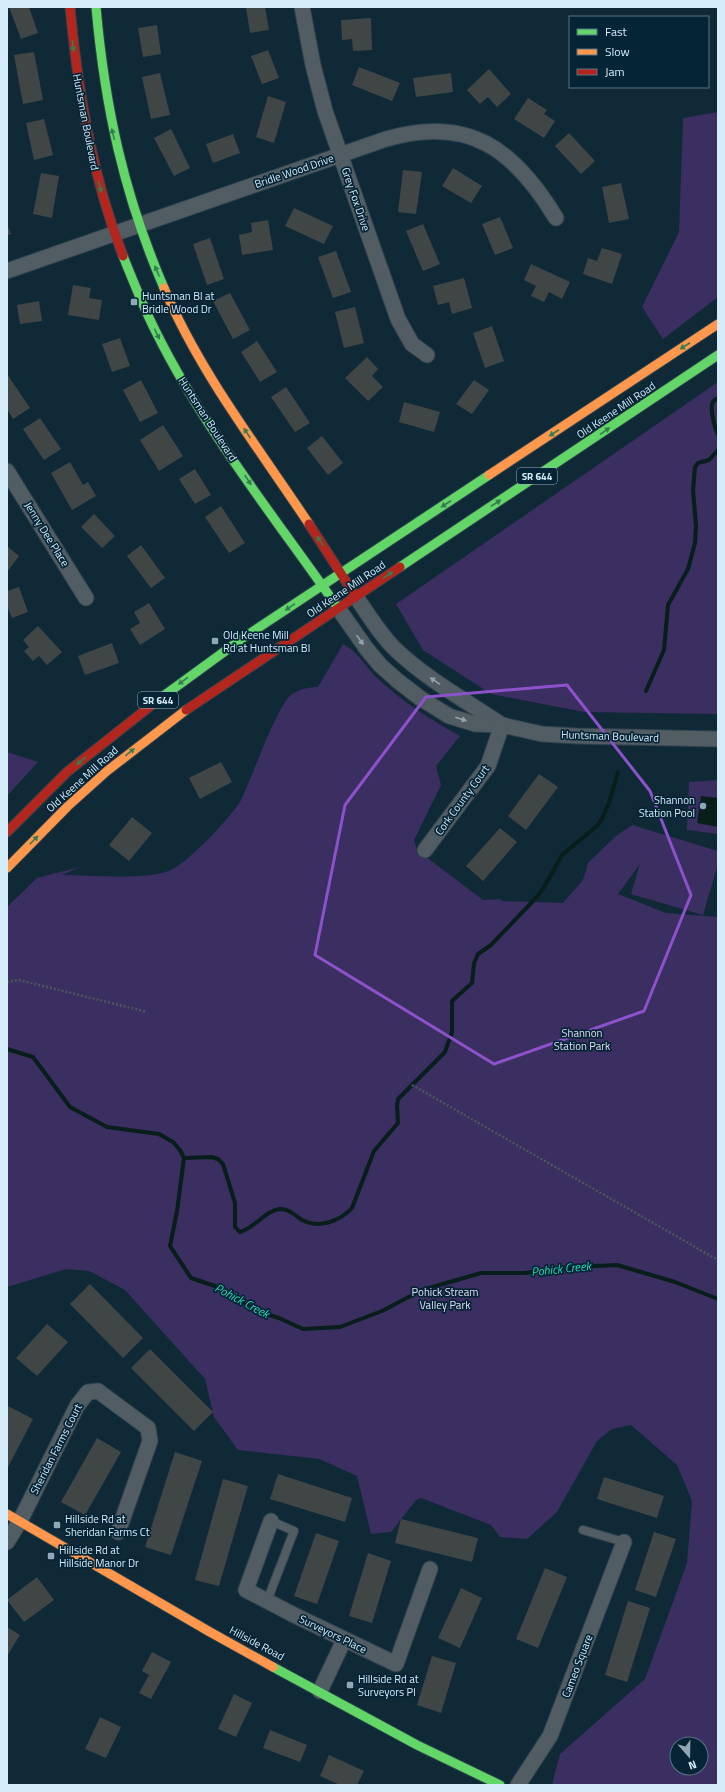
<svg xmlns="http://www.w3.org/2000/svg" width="725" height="1792" viewBox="0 0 725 1792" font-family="'Titillium Web',sans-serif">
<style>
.green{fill:#3b2e60;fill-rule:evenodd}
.water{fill:#071e1b}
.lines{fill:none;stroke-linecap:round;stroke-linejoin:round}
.stream{stroke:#071e1b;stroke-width:4}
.building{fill:#404646}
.lane-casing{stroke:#2f434e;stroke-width:10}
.street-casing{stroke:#2f434e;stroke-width:17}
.fast-casing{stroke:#2f434e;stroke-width:11}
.slow-casing{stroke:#2f434e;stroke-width:11}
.jam-casing{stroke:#2f434e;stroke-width:11}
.path{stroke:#4b575e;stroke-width:2.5;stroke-dasharray:2 2;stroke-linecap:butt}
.lane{stroke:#515c63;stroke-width:8}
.street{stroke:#515c63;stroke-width:15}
.fast{stroke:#63d668;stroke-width:9}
.slow{stroke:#ff974d;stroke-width:9}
.jam{stroke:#b3261e;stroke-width:9}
.oneway{fill:#347d4e}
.oneway2{fill:#93a4af}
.marked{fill:none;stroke:#8d52cb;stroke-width:3;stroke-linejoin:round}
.poi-dot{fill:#90a8b6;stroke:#052435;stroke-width:1.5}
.labels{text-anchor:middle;stroke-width:3.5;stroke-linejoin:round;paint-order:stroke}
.shield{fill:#052435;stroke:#97b0c0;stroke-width:1}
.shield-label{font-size:10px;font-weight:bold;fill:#d5ecfb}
.street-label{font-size:11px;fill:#d5ecfb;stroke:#052435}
.poi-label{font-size:11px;fill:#d5ecfb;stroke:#052435;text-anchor:start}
.park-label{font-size:11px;fill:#e4ddf8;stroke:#052435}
.water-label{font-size:12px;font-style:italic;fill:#1eddbe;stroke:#052435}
</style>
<rect width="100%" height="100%" fill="#102936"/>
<g class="green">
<path d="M718 112V297L663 339 642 307 679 232 683 118Z"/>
<path d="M718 382V714L584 712 491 694 423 650 396 604Z"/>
<path d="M343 644C356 650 365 665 375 676 400 700 429 719 460 736L436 766 441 785 414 840 417 850 483 900 502 899 501 901 563 903 583 880 588 863 616 836 632 825 718 851V864L703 915 631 894 640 864 618 894 666 913 718 917V1785H552L560 1754 645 1679 687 1563 692 1501 677 1465 631 1425 612 1429 597 1441 557 1512 527 1539 500 1537 491 1525 421 1498 416 1500 391 1532 371 1534 357 1476 319 1459 238 1450 214 1417 205 1379 125 1290 89 1271 66 1269 7 1287V907L37 878 80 867 62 875C90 875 151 881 173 869 189 861 233 815 241 800 251 780 278 703 292 694 300 689 309 687 318 687ZM677 1744H701V1768H677Z"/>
<path d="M7 752 38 762 7 796Z"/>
<path d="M718 780V834L687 830 689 782Z"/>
</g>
<path class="water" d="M701 796 718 798V827L697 823Z"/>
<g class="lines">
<g class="stream">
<path d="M718 398C716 399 714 400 713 402 709 407 715 429 718 434"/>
<path d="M646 691 664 650 668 605 688 569 695 543 696 526 693 490 695 467 698 463 709 460 718 450"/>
<path d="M7 1049 33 1057 70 1107 107 1127 159 1134 173 1142 180 1150 184 1158 177 1211 170 1246 191 1278 221 1288 256 1311 279 1318 303 1329 340 1327 382 1311 422 1290 481 1273H525L572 1267 617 1265 675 1282 718 1299"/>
<path d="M184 1158 211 1157 218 1159 223 1164 235 1203V1227L240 1232C255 1228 266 1210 280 1209 290 1209 294 1215 302 1220 319 1229 340 1221 352 1208L374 1151 398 1123 397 1106 398 1099 445 1052 452 1032V1001L472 983 474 963 478 954 491 945 535 899 543 889 562 855 597 826 602 819 609 803 618 772"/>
</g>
</g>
<g class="building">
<path d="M9 7H29L38 33 21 39Z"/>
<path d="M246 7H265L269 30 250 33Z"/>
<path d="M371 18 372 50 353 51 352 39 342 40 341 20Z"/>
<path d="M157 25 161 54 143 57 138 28Z"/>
<path d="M268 50 279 78 262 84 251 56Z"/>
<path d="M34 52 43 100 23 104 14 55Z"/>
<path d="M359 67 400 83 392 101 352 85Z"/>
<path d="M489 69 511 94 497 107 488 97 480 104 467 90Z"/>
<path d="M160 73 170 115 151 119 142 77Z"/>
<path d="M451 73 453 92 416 97 413 78Z"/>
<path d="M268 96 286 102 274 143 256 137Z"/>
<path d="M528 98 547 110 544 114 555 121 544 138 514 119Z"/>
<path d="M44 119 53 155 34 160 26 123Z"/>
<path d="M171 129 190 168 174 176 154 138Z"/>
<path d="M569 133 595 161 581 174 555 146Z"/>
<path d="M233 134 240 153 213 163 206 144Z"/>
<path d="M453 168 482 186 471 203 442 186Z"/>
<path d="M403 170 422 172 416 214 398 212Z"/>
<path d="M41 173 59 176 52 218 33 214Z"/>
<path d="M621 183 629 219 609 223 602 187Z"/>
<path d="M294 208 333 226 324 244 285 226Z"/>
<path d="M500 217 513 248 495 255 482 224Z"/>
<path d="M268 220 273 250 242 255 239 235 252 232 251 223Z"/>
<path d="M7 224 11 234 7 235Z"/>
<path d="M423 224 440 264 423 271 406 231Z"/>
<path d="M210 238 224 279 207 285 193 244Z"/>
<path d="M602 248 622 254 612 284 583 274 588 258 597 261Z"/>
<path d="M336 251 351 292 333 298 318 257Z"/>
<path d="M531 264 570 282 562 299 549 292 544 302 531 296 536 286 524 280Z"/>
<path d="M464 278 472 308 452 314 449 302 438 305 433 286Z"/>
<path d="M73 285 91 288 89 298 102 300 99 320 68 315Z"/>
<path d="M230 293 250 330 233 339 213 301Z"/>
<path d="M39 301 42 321 20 324 17 305Z"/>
<path d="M355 307 364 343 344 348 335 312Z"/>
<path d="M492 326 504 361 485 368 473 333Z"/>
<path d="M120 338 130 366 112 372 102 344Z"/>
<path d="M257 341 277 372 260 382 241 352Z"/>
<path d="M367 357 378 369 372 376 383 387 368 401 345 378Z"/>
<path d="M7 374 30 408 13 419 7 409Z"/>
<path d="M141 380 158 413 140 422 123 390Z"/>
<path d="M474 380 489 390 472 414 456 404Z"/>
<path d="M286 387 310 423 295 432 271 397Z"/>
<path d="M404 402 440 412 434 432 399 422Z"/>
<path d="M40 418 61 449 44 460 23 429Z"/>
<path d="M163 425 183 456 159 471 140 440Z"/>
<path d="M322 436 343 463 328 475 307 448Z"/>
<path d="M70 462 83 485 88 482 96 496 72 510 51 473Z"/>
<path d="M195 469 211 495 195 504 179 479Z"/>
<path d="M221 506 245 543 229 553 205 517Z"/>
<path d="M94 514 115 536 102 548 81 527Z"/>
<path d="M141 545 165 578 151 588 127 556Z"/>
<path d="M7 546 19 556 7 572Z"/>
<path d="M19 587 28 612 12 618 7 606V591Z"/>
<path d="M149 603 165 629 140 645 130 629 140 623 134 612Z"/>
<path d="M38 626 62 652 47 665 39 656 33 661 24 651 29 647 23 640Z"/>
<path d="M112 643 119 663 85 675 78 656Z"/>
<path d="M221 762 232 782 200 799 189 778Z"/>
<path d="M539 774 558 787 526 830 508 816Z"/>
<path d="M132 817 152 833 129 861 109 845Z"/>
<path d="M500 828 517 842 483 881 466 866Z"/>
<path d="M90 1284 143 1338 123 1358 70 1304Z"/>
<path d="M47 1324 68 1342 37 1376 16 1358Z"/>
<path d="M150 1349 213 1412 194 1431 131 1368Z"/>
<path d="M8 1406 33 1419 7 1469V1408Z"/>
<path d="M97 1438 121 1452 85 1515 61 1502Z"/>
<path d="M175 1452 202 1461 171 1555 145 1547Z"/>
<path d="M278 1474 352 1498 345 1522 270 1499Z"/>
<path d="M604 1477 664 1496 657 1518 597 1499Z"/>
<path d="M223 1479 248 1486 219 1586 195 1580Z"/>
<path d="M401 1519 478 1538 472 1562 395 1543Z"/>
<path d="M654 1532 676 1539 656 1597 635 1590Z"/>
<path d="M316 1533 339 1541 317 1604 294 1596Z"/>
<path d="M368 1553 391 1561 372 1623 349 1616Z"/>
<path d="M545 1568 567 1577 538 1648 516 1639Z"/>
<path d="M37 1577 54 1600 24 1622 7 1600Z"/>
<path d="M461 1588 482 1598 460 1648 438 1638Z"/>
<path d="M628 1601 650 1608 627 1682 605 1675Z"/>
<path d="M7 1627 20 1635 7 1656Z"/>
<path d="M152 1652 171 1662 151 1699 139 1693 149 1675 142 1671Z"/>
<path d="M432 1656 456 1663 441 1713 417 1705Z"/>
<path d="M234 1694 252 1703 236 1737 218 1729Z"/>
<path d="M100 1717 121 1727 106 1758 85 1749Z"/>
<path d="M270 1730 307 1745 300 1762 263 1748Z"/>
<path d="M329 1755 364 1771 357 1785H340L320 1776Z"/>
</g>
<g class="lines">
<g class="lane-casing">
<g id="lane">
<path d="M583 1530 624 1542"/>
<path d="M267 1601 294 1531 271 1521"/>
</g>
</g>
<g class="street-casing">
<g id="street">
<path d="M302 7 313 65 325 111 398 319 412 344 427 355"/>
<path d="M7 271 386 139C469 115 514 149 556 218"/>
<path d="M7 471 86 598"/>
<path d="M356 597C368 614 379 633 394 648 426 679 465 700 502 725"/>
<path d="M338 608 366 648 380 665 398 681 420 698 449 716 475 724 502 725 542 734 577 736 718 739"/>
<path d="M425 850 488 766 502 725"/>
<path d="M271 1521 246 1590 294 1615 396 1664 430 1569"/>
<path d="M7 1542 20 1521 77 1406 88 1392 98 1391 148 1428 150 1441 118 1532"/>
<path d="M320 1691 344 1640"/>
<path d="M518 1785 550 1736 624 1542"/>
</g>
</g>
<g class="fast-casing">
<g id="fast">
<path d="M96 7C105 108 124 195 164 288"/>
<path d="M123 256C134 283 144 309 157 334 206 432 276 519 338 608"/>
<path d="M400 567 718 355"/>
<path d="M158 700 243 638 489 475"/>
<path d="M273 1667 417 1745 500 1785"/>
</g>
</g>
<g class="slow-casing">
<g id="slow">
<path d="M164 288C200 373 258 447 309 524"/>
<path d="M489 475 718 324"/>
<path d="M7 868 68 806 107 771 186 710"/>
<path d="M7 1514 210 1632 273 1667"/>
</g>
</g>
<g class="jam-casing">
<g id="jam">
<path d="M70 7C78 92 92 176 123 256"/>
<path d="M309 524 356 597"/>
<path d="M186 710 400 567"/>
<path d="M7 832 67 772 158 700"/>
</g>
</g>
<g class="path">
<path d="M7 982 19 980 147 1012"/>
<path d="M412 1085 718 1260"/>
</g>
<use href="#lane" class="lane"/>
<use href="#street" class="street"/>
<use href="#fast" class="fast"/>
<use href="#slow" class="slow"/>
<use href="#jam" class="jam"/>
</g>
<defs><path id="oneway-solid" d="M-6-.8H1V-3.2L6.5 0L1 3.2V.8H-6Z"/></defs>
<g class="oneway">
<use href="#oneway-solid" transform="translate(73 46) rotate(83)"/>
<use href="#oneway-solid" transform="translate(113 134) rotate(-103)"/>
<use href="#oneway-solid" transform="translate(100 187) rotate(75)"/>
<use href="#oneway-solid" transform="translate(157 271) rotate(-113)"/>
<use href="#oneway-solid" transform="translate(157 334) rotate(64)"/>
<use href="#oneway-solid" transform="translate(685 346) rotate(147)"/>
<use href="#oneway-solid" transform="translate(605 431) rotate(-34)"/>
<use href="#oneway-solid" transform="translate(247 433) rotate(-124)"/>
<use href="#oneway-solid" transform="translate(554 433) rotate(147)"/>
<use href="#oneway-solid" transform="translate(248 480) rotate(56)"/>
<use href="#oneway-solid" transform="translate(496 503) rotate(-33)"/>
<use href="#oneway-solid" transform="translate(446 504) rotate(147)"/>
<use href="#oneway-solid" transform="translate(320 541) rotate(-122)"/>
<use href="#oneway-solid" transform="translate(388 575) rotate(-34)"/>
<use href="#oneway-solid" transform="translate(290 607) rotate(146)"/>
<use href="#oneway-solid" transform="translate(183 681) rotate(144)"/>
<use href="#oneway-solid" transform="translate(130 752) rotate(-39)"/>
<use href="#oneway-solid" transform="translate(81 761) rotate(140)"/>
<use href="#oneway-solid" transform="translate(34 840) rotate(-45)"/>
</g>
<g class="oneway2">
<use href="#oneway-solid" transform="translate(360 640) rotate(55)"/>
<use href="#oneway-solid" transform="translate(435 681) rotate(-146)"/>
<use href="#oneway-solid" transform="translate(461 719) rotate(17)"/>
</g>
<path class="marked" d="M567 685 650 791 691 895 644 1011 494 1064 315 955 345 805 426 697Z"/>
<g class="poi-dot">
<rect x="130" y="298" width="8" height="8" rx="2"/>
<rect x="211" y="637" width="8" height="8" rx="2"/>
<circle cx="703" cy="806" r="4"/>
<rect x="53" y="1521" width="8" height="8" rx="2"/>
<rect x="47" y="1552" width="8" height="8" rx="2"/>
<rect x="346" y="1681" width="8" height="8" rx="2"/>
</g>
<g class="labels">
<g class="shield">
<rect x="517" y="468" width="40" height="16" rx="3"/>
<rect x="138" y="692" width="40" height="16" rx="3"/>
</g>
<g class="shield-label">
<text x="537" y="480">SR 644</text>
<text x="158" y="704">SR 644</text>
</g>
<g class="street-label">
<text transform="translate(86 122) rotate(79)" y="4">Huntsman Boulevard</text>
<text transform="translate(294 171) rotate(-19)" y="4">Bridle Wood Drive</text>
<text transform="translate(356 199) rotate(71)" y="4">Grey Fox Drive</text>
<text transform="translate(616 410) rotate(-34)" y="4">Old Keene Mill Road</text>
<text transform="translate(208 419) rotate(57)" y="4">Huntsman Boulevard</text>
<text transform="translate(47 534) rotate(58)" y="4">Jenny Dee Place</text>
<text transform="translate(346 589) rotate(-34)" y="4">Old Keene Mill Road</text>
<text transform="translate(610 736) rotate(2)" y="4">Huntsman Boulevard</text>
<text transform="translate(82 779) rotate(-42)" y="4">Old Keene Mill Road</text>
<text transform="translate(462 800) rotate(-54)" y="4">Cork County Court</text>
<text transform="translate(56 1449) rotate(-63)" y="4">Sheridan Farms Court</text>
<text transform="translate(333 1634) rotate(26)" y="4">Surveyors Place</text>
<text transform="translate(257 1643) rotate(28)" y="4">Hillside Road</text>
<text transform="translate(577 1666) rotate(-69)" y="4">Cameo Square</text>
</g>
<g class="poi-label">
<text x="142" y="300">Huntsman Bl at<tspan x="142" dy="13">Bridle Wood Dr</tspan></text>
<text x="223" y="639">Old Keene Mill<tspan x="223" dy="13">Rd at Huntsman Bl</tspan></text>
<text x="695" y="804" text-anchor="end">Shannon<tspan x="695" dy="13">Station Pool</tspan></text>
<text x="65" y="1523">Hillside Rd at<tspan x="65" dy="13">Sheridan Farms Ct</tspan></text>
<text x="59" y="1554">Hillside Rd at<tspan x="59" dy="13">Hillside Manor Dr</tspan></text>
<text x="358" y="1683">Hillside Rd at<tspan x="358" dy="13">Surveyors Pl</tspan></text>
</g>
<g class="park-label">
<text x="582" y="1037">Shannon<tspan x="582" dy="13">Station Park</tspan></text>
<text x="445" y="1296">Pohick Stream<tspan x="445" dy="13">Valley Park</tspan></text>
</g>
<g class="water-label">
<text transform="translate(561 1269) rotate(-6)" y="4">Pohick Creek</text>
<text transform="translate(242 1301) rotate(28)" y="4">Pohick Creek</text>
</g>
</g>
<rect width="725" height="1792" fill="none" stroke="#d5ecfb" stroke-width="16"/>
<rect x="569" y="16" width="140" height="72" fill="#052435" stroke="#587484"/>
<rect x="577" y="29" width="20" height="6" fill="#63d668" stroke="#587484"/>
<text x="605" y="36" font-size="12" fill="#d5ecfb">Fast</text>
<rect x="577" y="49" width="20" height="6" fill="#ff974d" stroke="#587484"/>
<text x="605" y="56" font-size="12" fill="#d5ecfb">Slow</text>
<rect x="577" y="69" width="20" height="6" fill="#b3261e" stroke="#587484"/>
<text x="605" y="76" font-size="12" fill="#d5ecfb">Jam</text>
<g transform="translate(689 1756) rotate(160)"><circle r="19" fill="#052435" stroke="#587484"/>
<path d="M0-3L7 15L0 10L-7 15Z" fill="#90a8b6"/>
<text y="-6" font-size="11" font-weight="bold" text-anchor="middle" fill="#d5ecfb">N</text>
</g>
</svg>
